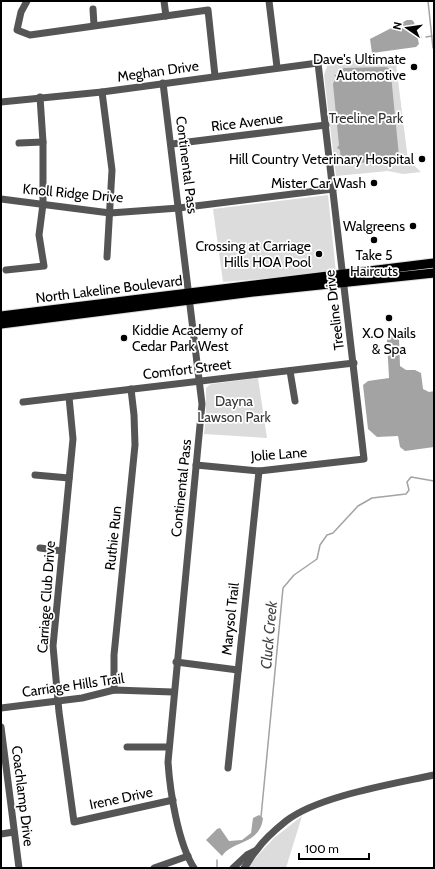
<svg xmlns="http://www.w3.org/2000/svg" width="435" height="869" viewBox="0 0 435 869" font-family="Cabin,sans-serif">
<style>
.green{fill:#dcdcdc}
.water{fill:#a3a3a3}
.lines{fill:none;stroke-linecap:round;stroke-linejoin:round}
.stream{stroke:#a3a3a3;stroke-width:1.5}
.major-casing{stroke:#dbdbdb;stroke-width:11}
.minor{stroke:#555;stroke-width:7}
.major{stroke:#000;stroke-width:9}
.poi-dot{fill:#000;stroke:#fff;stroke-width:1.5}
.labels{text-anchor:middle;stroke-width:3.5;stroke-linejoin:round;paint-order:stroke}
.poi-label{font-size:14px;fill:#000;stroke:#fff;text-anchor:end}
.street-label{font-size:14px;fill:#000;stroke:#fff}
.park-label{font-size:14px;fill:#333;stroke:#fff}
.water-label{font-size:15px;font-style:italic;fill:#444;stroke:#fff}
</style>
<rect width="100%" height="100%" fill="#fff"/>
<g class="green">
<path d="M395 56 408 160 421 172 403 174 388 171 336 176 324 75 328 63Z"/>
<path d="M328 195 336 273 223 282 213 209Z"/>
<path d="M258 378 267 438 204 434 206 416V388L211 384Z"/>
<path d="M302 816 286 868H246L274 838Z"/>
</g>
<g class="water">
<path d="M407 20H412L414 22 419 44 416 47 372 53 370 39Z"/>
<path d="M385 67 389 68 391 75 399 156 395 160 346 164 341 163 340 150 337 148 339 145 333 84 336 77 334 75H339V70L344 68Z"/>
<path d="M392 333H396L399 338 400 366 406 370H415L421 373 423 389 429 392 434 391V447L405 451 400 447 398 436 377 437 368 429 363 385 368 381 389 378 387 340 388 335Z"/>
<path d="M259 815 263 818C260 845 233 840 222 856L206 840 217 829 220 828 229 841 242 840 251 833 253 818Z"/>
</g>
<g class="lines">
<g class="stream">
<path d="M428 1 433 48"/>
<path d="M426 37 432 36"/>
<path d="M416 38 421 37"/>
<path d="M261 817 283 588 294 575 317 559 320 545 327 535 333 533 358 506 372 498 406 494 409 490 407 482 411 477 434 481"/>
<path d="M217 860V868"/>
</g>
<g class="major-casing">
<g id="major">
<path d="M1 316 434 263"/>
<path d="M1 324 253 292 434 273"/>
</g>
</g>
<g class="minor">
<path d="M27 1 21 12 17 30 30 35 208 10 215 76"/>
<path d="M164 1 166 16"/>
<path d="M269 1 277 67"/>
<path d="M93 9 94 25"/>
<path d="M163 83 202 404 168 762C170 792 178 843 194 868"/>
<path d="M102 92 112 170 107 257"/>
<path d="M1 102 102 92 318 63 364 459 259 471 196 465"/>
<path d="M19 143 43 142"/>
<path d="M172 144 326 125"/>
<path d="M1 199 110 213 179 208 333 189"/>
<path d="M6 270 44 266 39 235 43 204V142L40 97"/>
<path d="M290 371 295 401"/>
<path d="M69 397 73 439 53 646 59 712 74 822 173 800"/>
<path d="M23 402 354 363"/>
<path d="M35 475 69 478"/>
<path d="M40 548 62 551"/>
<path d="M176 662 238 670"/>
<path d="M114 690V655L135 445 134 415 131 389"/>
<path d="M1 708 82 698 114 690 173 692"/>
<path d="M1 727 19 868"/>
<path d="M127 747H168"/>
<path d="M228 768 259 471"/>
<path d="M1 834 14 832"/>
<path d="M154 868 188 856"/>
<path d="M233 868 247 855 255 851"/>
<path d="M244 868C249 862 251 856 256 851 264 839 276 829 286 821 318 796 393 784 434 775"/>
</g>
<use href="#major" class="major"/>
</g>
<g class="poi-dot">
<circle cx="414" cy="67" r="4"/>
<circle cx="422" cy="159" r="4"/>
<circle cx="374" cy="183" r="4"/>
<circle cx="413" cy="226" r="4"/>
<circle cx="374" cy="240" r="4"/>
<circle cx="319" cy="254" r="4"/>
<circle cx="389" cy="318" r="4"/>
<circle cx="124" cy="338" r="4"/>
</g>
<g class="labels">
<g class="poi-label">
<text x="406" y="64">Dave's Ultimate<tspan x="406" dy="16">Automotive</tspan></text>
<text x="414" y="164">Hill Country Veterinary Hospital</text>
<text x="366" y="188">Mister Car Wash</text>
<text x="405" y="231">Walgreens</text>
<text x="311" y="251">Crossing at Carriage<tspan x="311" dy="16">Hills HOA Pool</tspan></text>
<text x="374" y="260" text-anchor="middle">Take 5<tspan x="374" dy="16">Haircuts</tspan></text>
<text x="132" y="335" text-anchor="start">Kiddie Academy of<tspan x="132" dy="16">Cedar Park West</tspan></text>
<text x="389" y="338" text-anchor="middle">X.O Nails<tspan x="389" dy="16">&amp; Spa</tspan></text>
</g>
<g class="street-label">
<text transform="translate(158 71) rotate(-8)" y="5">Meghan Drive</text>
<text transform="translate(247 122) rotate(-7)" y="5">Rice Avenue</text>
<text transform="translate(187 165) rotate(83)" y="5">Continental Pass</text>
<text transform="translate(73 193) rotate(5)" y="5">Knoll Ridge Drive</text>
<text transform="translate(109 289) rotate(-7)" y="5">North Lakeline Boulevard</text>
<text transform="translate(334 310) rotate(-97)" y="5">Treeline Drive</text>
<text transform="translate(187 369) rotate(-7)" y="5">Comfort Street</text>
<text transform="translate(279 454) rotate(-4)" y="5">Jolie Lane</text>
<text transform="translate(181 488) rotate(-84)" y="5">Continental Pass</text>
<text transform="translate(113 538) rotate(-84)" y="5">Ruthie Run</text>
<text transform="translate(46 597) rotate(-86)" y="5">Carriage Club Drive</text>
<text transform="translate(230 619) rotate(-84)" y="5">Marysol Trail</text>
<text transform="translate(73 685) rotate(-8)" y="5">Carriage Hills Trail</text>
<text transform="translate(23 796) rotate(83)" y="5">Coachlamp Drive</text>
<text transform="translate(121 798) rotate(-12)" y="5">Irene Drive</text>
</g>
<g class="park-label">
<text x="366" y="123">Treeline Park</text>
<text x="234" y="406">Dayna<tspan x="234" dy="16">Lawson Park</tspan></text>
</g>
<g class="water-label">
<text transform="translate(269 635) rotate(-85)" y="5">Cluck Creek</text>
</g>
</g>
<rect width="435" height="869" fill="none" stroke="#000000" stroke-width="4"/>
<g transform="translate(407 28) rotate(283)" stroke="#ffffff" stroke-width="3" paint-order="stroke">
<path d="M0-3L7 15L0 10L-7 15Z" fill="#000000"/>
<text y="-6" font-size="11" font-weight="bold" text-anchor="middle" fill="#000000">N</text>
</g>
<path d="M299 853v6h70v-6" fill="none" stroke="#000000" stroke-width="2"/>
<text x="305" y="853" font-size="12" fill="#000000" stroke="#ffffff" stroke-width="3" paint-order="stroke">100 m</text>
</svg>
